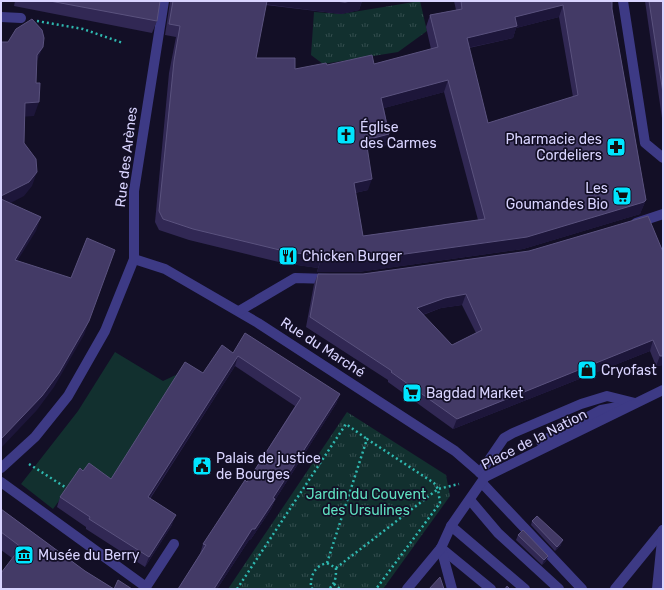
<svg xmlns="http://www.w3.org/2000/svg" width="664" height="590" viewBox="0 0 664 590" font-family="Rubik,sans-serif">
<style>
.green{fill:#12302f}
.park{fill:url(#park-tufts)}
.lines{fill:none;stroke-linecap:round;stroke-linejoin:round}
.path{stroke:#2fb8b0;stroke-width:2.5;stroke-dasharray:2 3;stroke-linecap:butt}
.minor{stroke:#3d3a85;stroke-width:10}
.wall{fill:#312854;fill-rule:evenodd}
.shaded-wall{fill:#1d163a}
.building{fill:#433a66;stroke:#5a527e;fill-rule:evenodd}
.labels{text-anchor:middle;stroke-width:3.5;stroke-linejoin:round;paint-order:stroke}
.poi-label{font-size:14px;fill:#d9d4ff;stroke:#130f26;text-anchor:start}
.street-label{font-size:14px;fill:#d9d4ff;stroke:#130f26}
.park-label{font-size:14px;fill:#5fe0c0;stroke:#130f26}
</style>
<defs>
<pattern id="park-tufts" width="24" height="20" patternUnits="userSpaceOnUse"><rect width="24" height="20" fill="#12302f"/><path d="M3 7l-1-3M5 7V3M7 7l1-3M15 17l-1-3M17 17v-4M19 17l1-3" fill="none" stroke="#344d4e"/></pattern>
</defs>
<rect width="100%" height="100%" fill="#130f26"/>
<path class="green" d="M115 352 163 381 182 372 108 488 76 478 53 509 21 484 78 411Z"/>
<g class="park">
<path d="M420 1 427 31 398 52 323 64 311 55 314 12 341 14Z"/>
<path d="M347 412 446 475 450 496 383 589H228Z"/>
</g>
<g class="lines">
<g class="path">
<path d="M37 21 83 29 123 43"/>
<path d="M29 464 68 489"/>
<path d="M327 563 367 439 434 483 438 489 440 503 376 589"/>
<path d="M336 568 438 489 459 484"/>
<path d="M334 584 340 589"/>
<path d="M237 589 346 424 367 439"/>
<path d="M313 589 311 588C310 575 315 566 327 563L336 568C336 577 336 582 329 589"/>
</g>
<g class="minor">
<path d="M623 1 645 143 663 158"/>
<path d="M1 17 21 18"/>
<path d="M636 223 663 214"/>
<path d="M134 259 165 269 258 323 455 451 485 477"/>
<path d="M239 311 295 278 330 279"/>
<path d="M541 442 601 410 623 406"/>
<path d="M1 468 35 437 68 396 105 331 134 259V191L164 1"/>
<path d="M480 473 504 438 513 433 581 404 607 396 635 403"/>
<path d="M1 482 146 587 174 544"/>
<path d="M482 483 582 589"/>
<path d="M470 500 498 533 559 589"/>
<path d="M451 526 525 589"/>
<path d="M441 548 491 589"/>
<path d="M441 548 452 589"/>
<path d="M407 589 441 548 451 526 485 477 663 390"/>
<path d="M615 589 663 530"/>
<path d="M657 589 663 530"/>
</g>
</g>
<g class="wall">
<path d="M15 1H160L157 21 152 33 14 6Z"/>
<path d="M170 1H362L359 10 341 14 266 5 256 58 295 69 327 65 374 64 431 49 426 27 430 15 456 10 454 1H612V9L646 200 641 211 640 214 523 249 358 272H317L318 268 283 263 189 240 159 230 155 222 169 73 176 37 165 35 170 2ZM559 17 573 97 488 123 469 48 513 38 516 28ZM444 92 478 220 363 236 355 193 368 190 367 150 385 146 389 134 384 108Z"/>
<path d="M645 1H663V125Z"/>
<path d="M648 216 663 365 656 366 650 351 453 429 388 382V380L306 327 314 284 318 274H363L529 251ZM462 305 476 333 452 345 423 315 441 308Z"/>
<path d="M233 353 340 394 336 404 275 500 271 509 251 539 249 540 217 589H178L200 554 203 544 247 482 295 406 235 366 150 499 172 525 145 567 86 529V527L57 507 60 497 83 471 111 479 203 373Z"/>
<path d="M1 509 85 571 114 589H132H1L12 558 1 550Z"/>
<path d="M532 521 561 545 555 551 531 525Z"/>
<path d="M518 535 548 556 546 561 542 565 516 540Z"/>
</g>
<g class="shaded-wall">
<path d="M265 1H362L359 10 341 14 264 4Z"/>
<path d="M563 5 559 17 516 28 513 38 462 49 467 38 515 17Z"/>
<path d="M43 47 37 61 31 69 37 55Z"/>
<path d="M448 80 444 92 377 110 381 98Z"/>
<path d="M39 102 34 116 20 117 25 103Z"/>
<path d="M389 134 385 146 361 152 366 140Z"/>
<path d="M37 172 32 186 24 196 1 208V196Z"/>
<path d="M372 179 368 190 349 194 354 183Z"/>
<path d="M646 200 640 214 523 249 358 272H317L321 260Z"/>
<path d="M41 217 36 231 9 274 15 260Z"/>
<path d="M115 250 84 335 54 387 37 410 1 448V439Z"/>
<path d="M288 252 322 256 318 268 283 263Z"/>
<path d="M466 294 462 305 441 308 413 318 417 308 445 298Z"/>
<path d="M653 340 650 351 453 429 457 419Z"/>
<path d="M238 356 235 366 144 507 148 497Z"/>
<path d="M660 356H663V365L656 366Z"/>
<path d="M340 394 336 404 275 500 271 509 251 539 249 540 217 589H214Z"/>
<path d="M176 515 172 525 145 567 149 557Z"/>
<path d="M563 540 561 545 555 551 557 547Z"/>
<path d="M548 556 546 561 542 565 544 560Z"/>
</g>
<g class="building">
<path d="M50 1H160L157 21Z"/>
<path d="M173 1H267L256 58H295V69L326 63 327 65 372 55 374 64 438 47 430 15 462 9 461 1H612V9L646 200 644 202 527 237 362 260H321L322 256 288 252 193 229 163 219 159 211 174 61 180 26 169 24ZM563 5 578 95 488 123 467 38 517 26 515 17ZM448 80 485 219 363 236 354 183 372 179 366 140 389 134 381 98Z"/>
<path d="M334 1H351L345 2Z"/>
<path d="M649 1H663V93Z"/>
<path d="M32 19 42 30 44 38 43 47 37 55 36 83H40L39 102 25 103 24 143 36 159 37 172 29 182 1 196V42H8L16 29Z"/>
<path d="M1 199 41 217 15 260 71 278 87 238 115 250 89 321 59 373 42 396 1 439Z"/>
<path d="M648 216 663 252V356H660L653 340 457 419 391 372 392 371 310 317 318 274H363L529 251ZM466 294 482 330 452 345 417 308 445 298Z"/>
<path d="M245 333 340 394 273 498 275 499 255 529H252L214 589H178L206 545 203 544 245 480 247 482 301 398 238 356 148 497 176 515 149 557 89 519 90 517 60 497 80 468 83 471 89 463 111 479 185 362 203 373 222 345 233 353Z"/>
<path d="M1 509 85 571 114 589 118 580 132 589H1V573L21 547 1 532Z"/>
<path d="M537 516 563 540 557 547 532 521Z"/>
<path d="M523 530 548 556 544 560 518 535Z"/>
<path d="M440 577 444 589H429Z"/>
<path d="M507 586 510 589H505Z"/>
</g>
<defs>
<g id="church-square" transform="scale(1)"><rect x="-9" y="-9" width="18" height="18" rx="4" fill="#00e5ff" stroke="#130f26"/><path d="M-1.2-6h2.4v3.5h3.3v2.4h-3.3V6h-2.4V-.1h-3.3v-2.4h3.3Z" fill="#111"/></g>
<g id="pharmacy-square" transform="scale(1)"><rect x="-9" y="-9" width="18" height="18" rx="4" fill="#00e5ff" stroke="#130f26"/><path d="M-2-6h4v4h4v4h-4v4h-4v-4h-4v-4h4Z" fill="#111"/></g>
<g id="supermarket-square" transform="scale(1)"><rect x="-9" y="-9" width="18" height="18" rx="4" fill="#00e5ff" stroke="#130f26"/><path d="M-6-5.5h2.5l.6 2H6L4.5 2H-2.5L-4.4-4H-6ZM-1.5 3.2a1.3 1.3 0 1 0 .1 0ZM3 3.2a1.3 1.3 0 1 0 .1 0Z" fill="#111"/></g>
<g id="restaurant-square" transform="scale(1)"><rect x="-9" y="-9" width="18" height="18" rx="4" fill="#00e5ff" stroke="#130f26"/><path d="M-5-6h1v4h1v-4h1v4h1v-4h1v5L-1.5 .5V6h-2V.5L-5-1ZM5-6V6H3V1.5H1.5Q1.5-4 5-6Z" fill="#111"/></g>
<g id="shop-square" transform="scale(1)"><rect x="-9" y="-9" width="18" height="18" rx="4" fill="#00e5ff" stroke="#130f26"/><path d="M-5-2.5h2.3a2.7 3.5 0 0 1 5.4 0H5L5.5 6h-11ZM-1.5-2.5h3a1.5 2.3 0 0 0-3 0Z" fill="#111"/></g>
<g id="civic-square" transform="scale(1)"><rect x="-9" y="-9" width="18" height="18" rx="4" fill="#00e5ff" stroke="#130f26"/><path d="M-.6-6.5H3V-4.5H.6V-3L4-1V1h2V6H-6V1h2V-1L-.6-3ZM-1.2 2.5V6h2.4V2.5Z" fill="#111"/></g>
<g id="museum-square" transform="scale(1)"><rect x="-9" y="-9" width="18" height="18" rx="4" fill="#00e5ff" stroke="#130f26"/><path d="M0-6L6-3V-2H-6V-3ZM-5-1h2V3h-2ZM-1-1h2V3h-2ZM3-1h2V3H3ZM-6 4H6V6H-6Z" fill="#111"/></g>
</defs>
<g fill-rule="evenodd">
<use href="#church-square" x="346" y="135"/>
<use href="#pharmacy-square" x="616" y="147"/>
<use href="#supermarket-square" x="622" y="196"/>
<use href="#restaurant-square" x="288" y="256"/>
<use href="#shop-square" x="587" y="370"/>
<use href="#supermarket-square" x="412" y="393"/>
<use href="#civic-square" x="202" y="466"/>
<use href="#museum-square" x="24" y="555"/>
</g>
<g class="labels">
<g class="poi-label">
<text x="360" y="132">Église<tspan x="360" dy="16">des Carmes</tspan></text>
<text x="602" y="144" text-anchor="end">Pharmacie des<tspan x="602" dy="16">Cordeliers</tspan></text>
<text x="608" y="193" text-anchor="end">Les<tspan x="608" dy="16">Goumandes Bio</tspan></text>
<text x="302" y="261">Chicken Burger</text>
<text x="601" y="375">Cryofast</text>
<text x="426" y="398">Bagdad Market</text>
<text x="216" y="463">Palais de justice<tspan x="216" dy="16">de Bourges</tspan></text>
<text x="38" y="560">Musée du Berry</text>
</g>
<g class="street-label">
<text transform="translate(126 157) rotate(-83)" y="5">Rue des Arènes</text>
<text transform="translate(323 347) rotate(33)" y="5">Rue du Marché</text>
<text transform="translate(534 439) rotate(-27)" y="5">Place de la Nation</text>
</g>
<g class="park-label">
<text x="366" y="499">Jardin du Couvent<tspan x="366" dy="16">des Ursulines</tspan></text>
</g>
</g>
<rect width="664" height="590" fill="none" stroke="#d9d4ff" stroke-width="4"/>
</svg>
